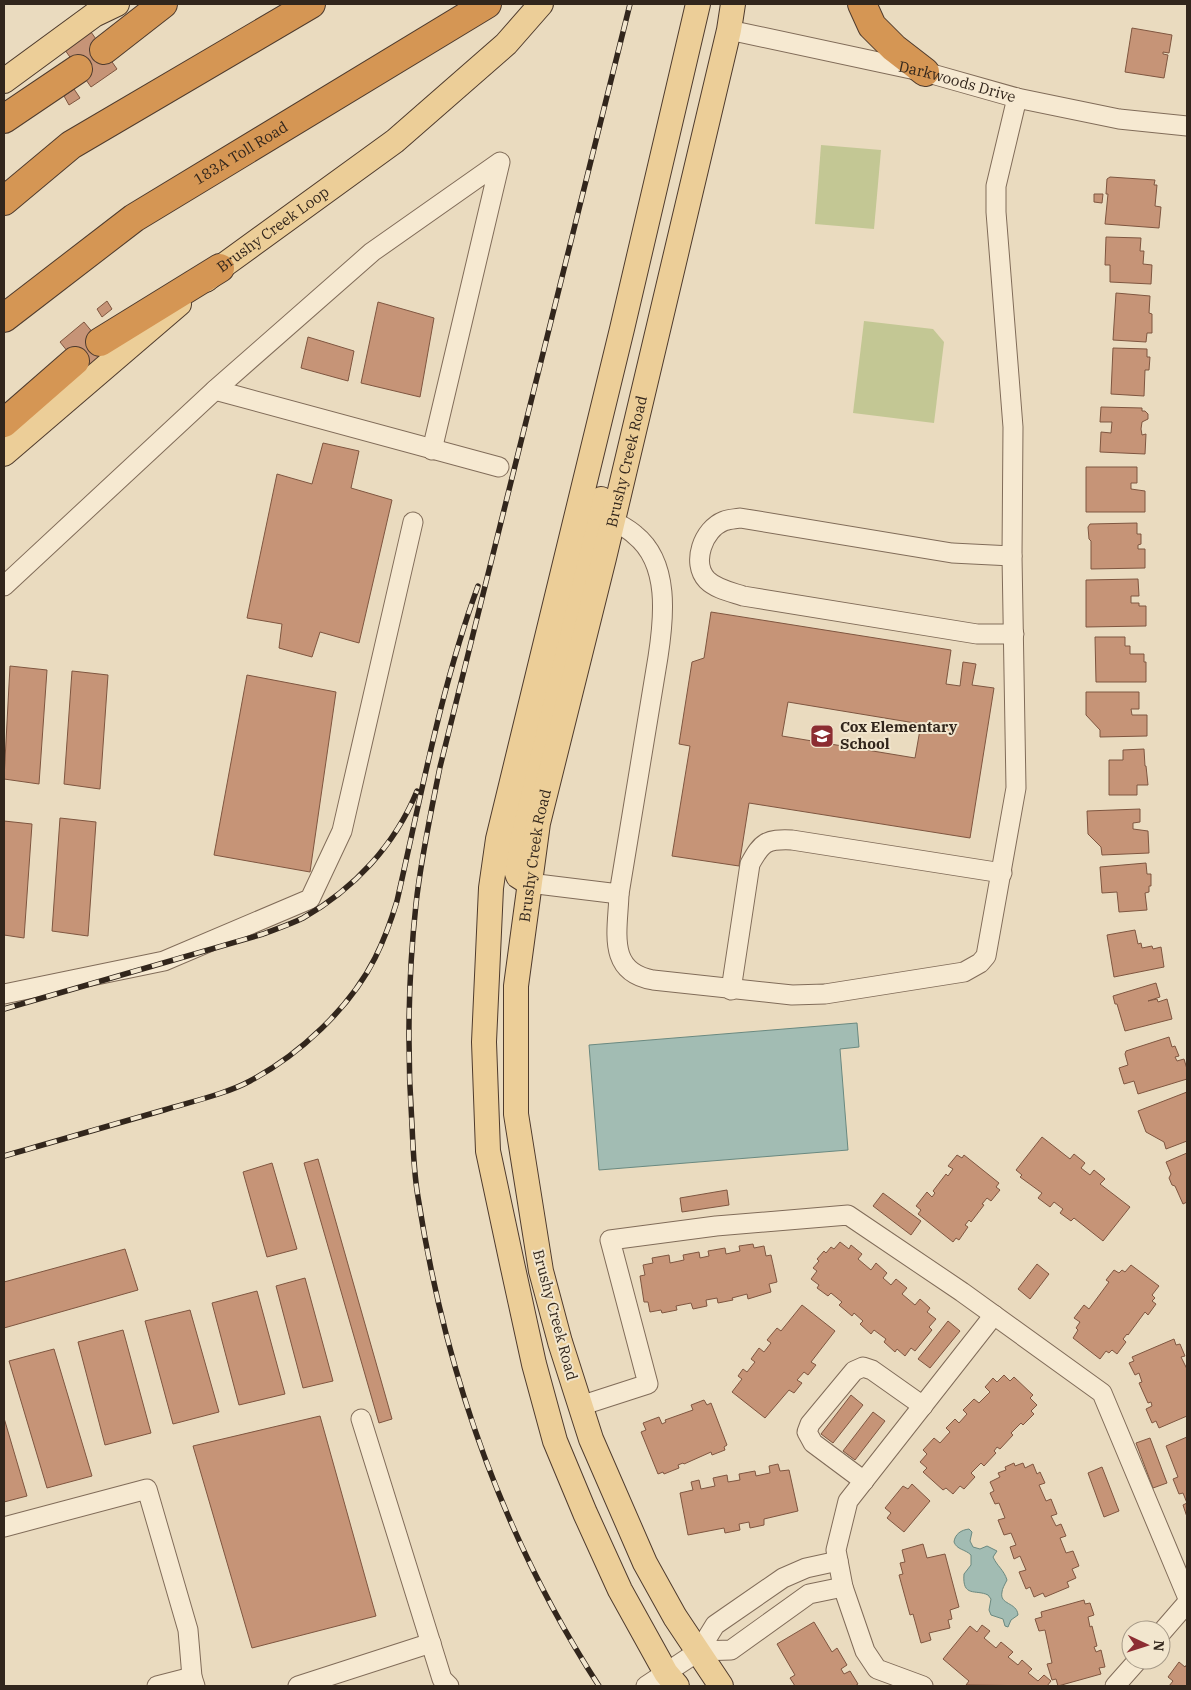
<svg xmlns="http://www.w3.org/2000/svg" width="1191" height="1690" viewBox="0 0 1191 1690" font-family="'IBM Plex Serif',serif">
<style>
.green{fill:#c3c794}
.water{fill:#a2bcb3;stroke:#6a8980}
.building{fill:#c69477;stroke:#7f5640;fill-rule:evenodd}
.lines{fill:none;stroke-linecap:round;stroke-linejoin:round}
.minor-casing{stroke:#816c59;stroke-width:21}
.major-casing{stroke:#4f3b2d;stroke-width:26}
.highway-casing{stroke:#4f3b2d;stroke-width:30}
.minor{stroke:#f6e9d1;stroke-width:19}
.major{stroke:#ecce98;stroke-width:24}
.highway{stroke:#d59654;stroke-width:28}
.rail-casing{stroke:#32261c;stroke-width:5.5}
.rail{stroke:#f2e6ce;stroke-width:4;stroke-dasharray:11;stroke-linecap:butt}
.labels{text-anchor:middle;stroke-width:4;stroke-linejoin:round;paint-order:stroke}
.street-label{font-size:15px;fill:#32261c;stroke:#f2e6ce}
.poi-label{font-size:15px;font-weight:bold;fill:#32261c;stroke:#f2e6ce;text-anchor:start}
</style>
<rect width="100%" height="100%" fill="#eadbbf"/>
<g class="green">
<path d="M821 145 881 150 874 229 815 224Z"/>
<path d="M864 321 933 329 944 342 934 423 853 413Z"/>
</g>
<g class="water">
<path d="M857 1023 859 1047 840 1049 848 1150 599 1170 589 1045Z"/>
<path d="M969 1529 972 1532 970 1541 973 1547 980 1549 987 1546 997 1551 993 1557C997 1566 1004 1570 1007 1580 1005 1584 1002 1589 1002 1592 999 1605 1017 1602 1018 1615L1011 1620 1008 1627 1005 1626 1003 1619 991 1615 989 1610 991 1599 988 1595C976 1589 962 1598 964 1574L971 1565V1555C965 1549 957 1550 954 1542 955 1534 961 1530 969 1529Z"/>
</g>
<g class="building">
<path d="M1132 28 1172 35 1169 53 1163 52V54L1168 55 1164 78 1125 72Z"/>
<path d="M91 32 117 69 91 87 65 50Z"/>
<path d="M74 89 80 98 69 105 64 96Z"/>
<path d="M1110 177 1155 180 1154 185H1157L1155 206 1161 207 1159 228 1105 224 1108 194H1106L1107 179Z"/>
<path d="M1094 194H1103L1102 203 1094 202Z"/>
<path d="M1106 237 1141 238 1140 251H1144L1143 264 1152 265 1151 284 1110 282V265H1105Z"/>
<path d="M1116 293 1150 296 1149 313 1152 314V333H1147L1146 342 1113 340Z"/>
<path d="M107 301 112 309 102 317 97 309Z"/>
<path d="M378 302 434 318 420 397 361 383Z"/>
<path d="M84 322 113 357 88 377 60 342Z"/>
<path d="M308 337 354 351 348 381 301 368Z"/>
<path d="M1113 348 1147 349V357H1150L1149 370H1145L1144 396 1111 394Z"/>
<path d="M1101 407 1142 408V411H1145L1148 414V419L1142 422 1141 429 1142 435 1146 434 1145 454 1100 452 1101 432 1111 433 1112 422H1100Z"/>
<path d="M323 443 359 451 351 488 392 500 359 643 320 632 312 657 279 648 282 624 247 618 277 474 312 484Z"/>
<path d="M1086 467H1137V483H1131V489L1145 491V512H1086Z"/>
<path d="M1137 523V534H1141V544L1138 545V549H1145V568L1091 569V541L1089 539 1088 527 1090 524Z"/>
<path d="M1138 579 1139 596H1131V603H1139V606H1146V626L1086 627V580Z"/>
<path d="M711 612 951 650 946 684 960 686 963 662 976 664 972 685 994 688 970 838 749 803 739 866 672 856 690 746 679 744 692 662 704 658ZM788 702 921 724 915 758 782 736Z"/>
<path d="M1095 637H1125V646H1130V654H1144V662H1146V682H1096Z"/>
<path d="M10 666 47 670 39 784 4 779Z"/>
<path d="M72 671 108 675 100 789 64 784Z"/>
<path d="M247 675 336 692 310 872 214 855Z"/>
<path d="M1086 692H1139V709H1131L1132 715H1147V736L1100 737V730L1086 715Z"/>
<path d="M1144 749 1145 766H1146L1148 785H1137V795H1109V760H1123V750Z"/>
<path d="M1140 809V822L1133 823V829L1148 831 1149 853 1102 855 1101 847 1088 834 1087 811Z"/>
<path d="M60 818 96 822 88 936 52 931Z"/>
<path d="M4 821 32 824 24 938 4 935Z"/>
<path d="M1146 863 1147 874H1151V886H1149V892L1145 893 1147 910 1119 912 1117 892 1102 893 1100 867Z"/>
<path d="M1135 930 1138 944 1141 943 1142 948 1152 946 1153 949 1161 947 1164 967 1114 977 1107 935Z"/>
<path d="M1156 983 1160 997 1148 1001 1157 999 1158 1002 1167 999 1172 1019 1125 1031 1117 1004H1115L1113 996Z"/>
<path d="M1169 1037 1172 1047 1175 1046 1179 1056 1175 1057 1177 1061 1184 1059 1187 1069V1079L1138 1094 1134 1081 1124 1084 1119 1068 1128 1065 1125 1054 1126 1051Z"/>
<path d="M1187 1092V1141L1166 1149 1164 1142 1146 1132 1138 1111Z"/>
<path d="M1042 1137 1070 1159 1074 1154 1085 1163 1081 1168 1090 1175 1094 1170 1105 1179 1100 1184 1130 1207 1103 1241 1074 1218 1071 1221 1060 1213 1063 1209 1054 1202 1050 1207 1038 1198 1042 1193 1020 1177 1022 1175 1016 1170Z"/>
<path d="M1187 1153V1202L1183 1204 1175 1186 1172 1185 1169 1178 1171 1174 1166 1162Z"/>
<path d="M957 1155 962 1158 964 1155 999 1183 996 1187 1000 1190 991 1201 987 1198 982 1204 984 1205 971 1222 969 1220 965 1225 968 1227 959 1240 956 1238 953 1242 918 1214 921 1210 916 1206 927 1192 932 1197 935 1193 933 1191 946 1174 948 1176 953 1169 948 1166Z"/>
<path d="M318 1159 392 1419 379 1423 304 1163Z"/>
<path d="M272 1163 297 1249 267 1257 243 1172Z"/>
<path d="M727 1190 729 1205 682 1212 680 1198Z"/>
<path d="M883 1193 921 1221 911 1235 873 1206Z"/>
<path d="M840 1242 849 1249 851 1245 862 1254 858 1259 871 1270 876 1263 887 1273 883 1278 891 1285 896 1279 907 1288 902 1294 915 1305 920 1299 930 1308 927 1312 936 1319 929 1327 932 1330 915 1351 911 1348 905 1356 897 1349 895 1352 884 1342 886 1339 874 1330 871 1334 860 1324 863 1321 854 1313 852 1316 839 1305 842 1302 831 1293 828 1296 817 1288 819 1285 811 1279 817 1271 813 1268 819 1261 817 1259 824 1251 826 1253 831 1247 834 1249Z"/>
<path d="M753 1244 754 1248 764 1246 766 1256 771 1255 777 1282 769 1284 771 1292 748 1299 747 1294 732 1298 733 1300 718 1303 717 1298 706 1300 707 1306 693 1309 691 1303 676 1306 677 1310 662 1313 661 1310 650 1312 648 1302H644L640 1276 645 1275 643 1265 653 1263 652 1258 669 1255 670 1263 684 1260 683 1255 699 1252 700 1258 709 1256 708 1251 725 1248 726 1254 740 1251 739 1246Z"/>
<path d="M125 1249 138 1290 4 1328V1282Z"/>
<path d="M1037 1264 1049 1274 1030 1299 1018 1289Z"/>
<path d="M1131 1265 1159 1286 1152 1295 1155 1298 1152 1301 1156 1304 1148 1315 1145 1312 1128 1335 1127 1334 1123 1339 1126 1342 1117 1354 1112 1350 1109 1353 1106 1351 1100 1359 1073 1338 1078 1330 1076 1328 1080 1322 1074 1318 1084 1305 1089 1309 1109 1282 1106 1280 1114 1270 1119 1273 1122 1270 1125 1272Z"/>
<path d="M305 1278 333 1381 303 1388 276 1286Z"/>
<path d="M257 1291 285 1394 239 1405 212 1303Z"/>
<path d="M802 1305 835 1331 811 1362 816 1365 808 1375 804 1372 797 1380 802 1383 794 1393 789 1390 765 1418 732 1392 742 1379 738 1376 743 1369 747 1372 755 1362 751 1359 759 1348 764 1352 771 1343 767 1340 777 1328 781 1331Z"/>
<path d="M190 1310 219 1412 173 1424 145 1321Z"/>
<path d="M948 1321 960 1331 930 1368 918 1359Z"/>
<path d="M123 1330 151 1433 105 1445 78 1342Z"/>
<path d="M1174 1339 1176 1345 1180 1344 1185 1356 1181 1357 1187 1369V1416L1159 1428 1156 1421 1152 1423 1146 1409 1152 1406 1151 1402 1148 1403 1139 1383 1142 1382 1139 1373 1135 1375 1129 1363 1134 1361 1132 1357Z"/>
<path d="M54 1349 92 1476 47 1488 9 1361Z"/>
<path d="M1004 1375 1010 1381 1014 1377 1033 1395 1030 1398 1037 1405 1031 1411 1034 1414 1023 1425 1021 1423 1011 1433 1013 1435 1000 1449 997 1447 994 1451 996 1453 984 1466 981 1463 971 1473 975 1477 964 1489 960 1486 953 1494 946 1488 943 1490 923 1472 927 1468 920 1462 927 1454 923 1450 934 1438 940 1443 950 1432 946 1428 955 1419 959 1423 967 1414 963 1410 974 1399 979 1403 990 1392 985 1387 993 1378 997 1382Z"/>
<path d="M851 1395 863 1405 833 1443 821 1434Z"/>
<path d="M704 1400 707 1405 711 1403 727 1445 724 1447 725 1450 712 1455 711 1452 684 1464 683 1463 678 1465 679 1468 664 1474 663 1472 658 1474 641 1432 646 1430 643 1423 659 1417 662 1424 666 1422 665 1420 693 1410 691 1405Z"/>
<path d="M873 1412 885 1421 855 1460 843 1451Z"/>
<path d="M320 1416 376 1616 252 1648 193 1446Z"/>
<path d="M4 1418 27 1496 4 1502Z"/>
<path d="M1187 1437V1517L1183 1505 1187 1503 1183 1493 1179 1494 1173 1479 1178 1477 1166 1446Z"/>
<path d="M1150 1438 1167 1483 1153 1488 1136 1443Z"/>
<path d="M1014 1463 1015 1466 1023 1463 1025 1468 1033 1464 1037 1474 1040 1472 1045 1483 1039 1485 1046 1501 1051 1499 1057 1514 1051 1516 1056 1526 1061 1524 1066 1536 1060 1538 1066 1553 1073 1551 1079 1566 1072 1569 1076 1578 1067 1582 1069 1587 1045 1597 1043 1593 1034 1597 1030 1587 1026 1589 1019 1572 1026 1570 1020 1556 1014 1559 1010 1547 1016 1545 1011 1533 1004 1535 998 1520 1005 1518 999 1503 995 1504 990 1493 994 1491 990 1482 1000 1477 998 1473 1006 1470 1005 1467Z"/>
<path d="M778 1464 780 1471 789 1470 798 1511 764 1519V1525L750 1528 749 1522 739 1524 740 1530 725 1533 724 1528 688 1535 680 1493 693 1490 691 1482 699 1480 701 1489 715 1486 713 1478 727 1475 728 1482 740 1480 739 1474 755 1471 756 1476 770 1473 769 1466Z"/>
<path d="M1102 1467 1119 1511 1104 1517 1088 1473Z"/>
<path d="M912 1484 930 1501 904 1532 887 1518 891 1513 885 1508 903 1486 908 1489Z"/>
<path d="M923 1544 927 1558 945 1554 959 1607 950 1610 952 1619 948 1620 950 1628 929 1633 931 1640 921 1643 913 1614 910 1615 899 1575 903 1574 900 1563 905 1562 902 1550Z"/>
<path d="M1084 1600 1085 1604 1090 1603 1094 1615 1088 1617 1090 1627 1092 1626 1097 1646 1094 1647 1096 1652 1101 1650 1105 1667 1099 1668 1101 1674 1058 1686 1056 1679 1052 1680 1047 1664 1052 1663 1045 1630 1039 1631 1035 1619 1042 1617 1041 1612Z"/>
<path d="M814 1622 832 1652 837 1648 847 1665 841 1669 844 1674 850 1671 858 1684 855 1686H795L790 1678 795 1675 777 1644Z"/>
<path d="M982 1625 990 1631 984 1638 996 1648 1001 1642 1013 1652 1008 1657 1018 1665 1022 1660 1032 1669 1028 1673 1038 1681 1044 1675 1051 1681 1047 1686 966 1685 969 1681 943 1659 970 1626 977 1632Z"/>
<path d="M1179 1662 1185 1667 1187 1664V1686H1169L1173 1681 1168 1677Z"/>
</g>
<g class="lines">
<g class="minor-casing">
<g id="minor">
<path id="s1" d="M729 30 925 72 1017 98 1119 119 1187 126"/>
<path d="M215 390 499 467"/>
<path d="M1012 556 952 553 740 518C735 519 729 519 724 521 703 529 691 563 707 580 716 589 731 592 743 596L977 634H1014"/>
<path d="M4 586 215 390 372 252 500 162 432 450"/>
<path d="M529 883 619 894 658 657C664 618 670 563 635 535 629 529 620 525 612 520"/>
<path d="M619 894C618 930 606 972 653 980L792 995 825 994 964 972 980 963 986 956 1016 788 1012 556 1013 427 996 212V186L1017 98"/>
<path d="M731 990 750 864C762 842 766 839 792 840L1002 873"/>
<path d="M4 994 164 961 310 899 342 831 413 522"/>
<path d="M580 1406 648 1384 610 1240 716 1226 848 1215 962 1292 1102 1393 1187 1596"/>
<path d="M361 1419 442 1679 449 1686"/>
<path d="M864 1481 813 1443 807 1432 810 1424 854 1371 863 1367 872 1370 923 1406"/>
<path d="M4 1527 147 1489 188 1630 192 1677"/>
<path d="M1161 1633 1187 1603"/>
<path d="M699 1651 731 1650 809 1594 843 1587"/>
<path d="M157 1686 192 1677 195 1686"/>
<path d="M298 1686 431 1643"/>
<path d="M646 1686 699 1651 715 1625 783 1578 806 1568 838 1561"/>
<path d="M923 1686 877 1669 865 1651 843 1587 836 1550 848 1501 994 1315"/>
<path d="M1115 1686 1138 1660"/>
</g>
</g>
<g class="major-casing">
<g id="major">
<path d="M4 81 94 15 117 4"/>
<path id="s2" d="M206 280 220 268 395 141 506 44 541 4"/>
<path d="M4 454 179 304"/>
<path d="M529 883 518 876 514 864 516 844 527 791 601 499"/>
<path d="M677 1686 666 1673 620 1590 585 1513 555 1441 534 1364 513 1268 488 1151 484 1042 491 888 498 839 622 329 698 4"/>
<path id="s3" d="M721 1686 675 1617 645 1563 591 1439 560 1342 541 1271 516 1114V986L538 823 604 558 729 30 733 4"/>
</g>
</g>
<g class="highway-casing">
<g id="highway">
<path d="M862 4 872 26 894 48 925 72"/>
<path d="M104 50 163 4"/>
<path d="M4 119 78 69"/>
<path d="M4 201 71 145 311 4"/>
<path id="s4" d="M4 318 134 218 487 4"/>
<path d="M100 342 220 268"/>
<path d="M4 423 75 361"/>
</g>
</g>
<use href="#minor" class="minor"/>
<use href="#major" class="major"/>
<use href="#highway" class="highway"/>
<g class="rail-casing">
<g id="rail">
<path d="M4 1009 263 934C276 929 291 924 303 918 354 889 395 845 417 791"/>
<path d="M4 1156C57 1141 110 1125 164 1110 190 1102 226 1094 250 1081 299 1055 350 1008 375 958 384 940 391 921 397 901 421 796 441 687 478 586"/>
<path d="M599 1686C503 1538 445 1371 418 1197 414 1174 413 1149 412 1125 407 1052 408 978 416 904 421 858 431 812 440 767L630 4"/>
</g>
</g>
<use href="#rail" class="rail"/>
</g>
<defs>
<g id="school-square" transform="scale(1.25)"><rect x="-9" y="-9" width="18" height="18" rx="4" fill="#8c2d32" stroke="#f2e6ce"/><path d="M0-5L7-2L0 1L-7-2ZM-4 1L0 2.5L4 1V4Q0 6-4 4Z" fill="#fff"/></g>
</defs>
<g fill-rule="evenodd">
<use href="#school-square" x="822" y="736"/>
</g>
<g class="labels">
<g class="street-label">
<text dy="5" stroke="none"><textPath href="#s1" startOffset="234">Darkwoods Drive</textPath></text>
<text dy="5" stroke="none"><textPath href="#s4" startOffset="289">183A Toll Road</textPath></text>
<text dy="5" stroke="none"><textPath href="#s2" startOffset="84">Brushy Creek Loop</textPath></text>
<text dy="5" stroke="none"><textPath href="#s3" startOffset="1279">Brushy Creek Road</textPath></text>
<text dy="5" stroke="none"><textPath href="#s3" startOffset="874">Brushy Creek Road</textPath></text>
<text transform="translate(555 1315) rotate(75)" y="5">Brushy Creek Road</text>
</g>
<g class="poi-label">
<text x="840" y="732">Cox Elementary<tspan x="840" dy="17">School</tspan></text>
</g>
</g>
<rect width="1191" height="1690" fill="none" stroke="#32261c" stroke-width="10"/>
<g transform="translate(1146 1645) rotate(94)"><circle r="24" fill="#f2e6ce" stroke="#a59987"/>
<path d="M0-4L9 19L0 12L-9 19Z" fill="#8c2d32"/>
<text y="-8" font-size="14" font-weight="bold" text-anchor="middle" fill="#32261c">N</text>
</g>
</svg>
